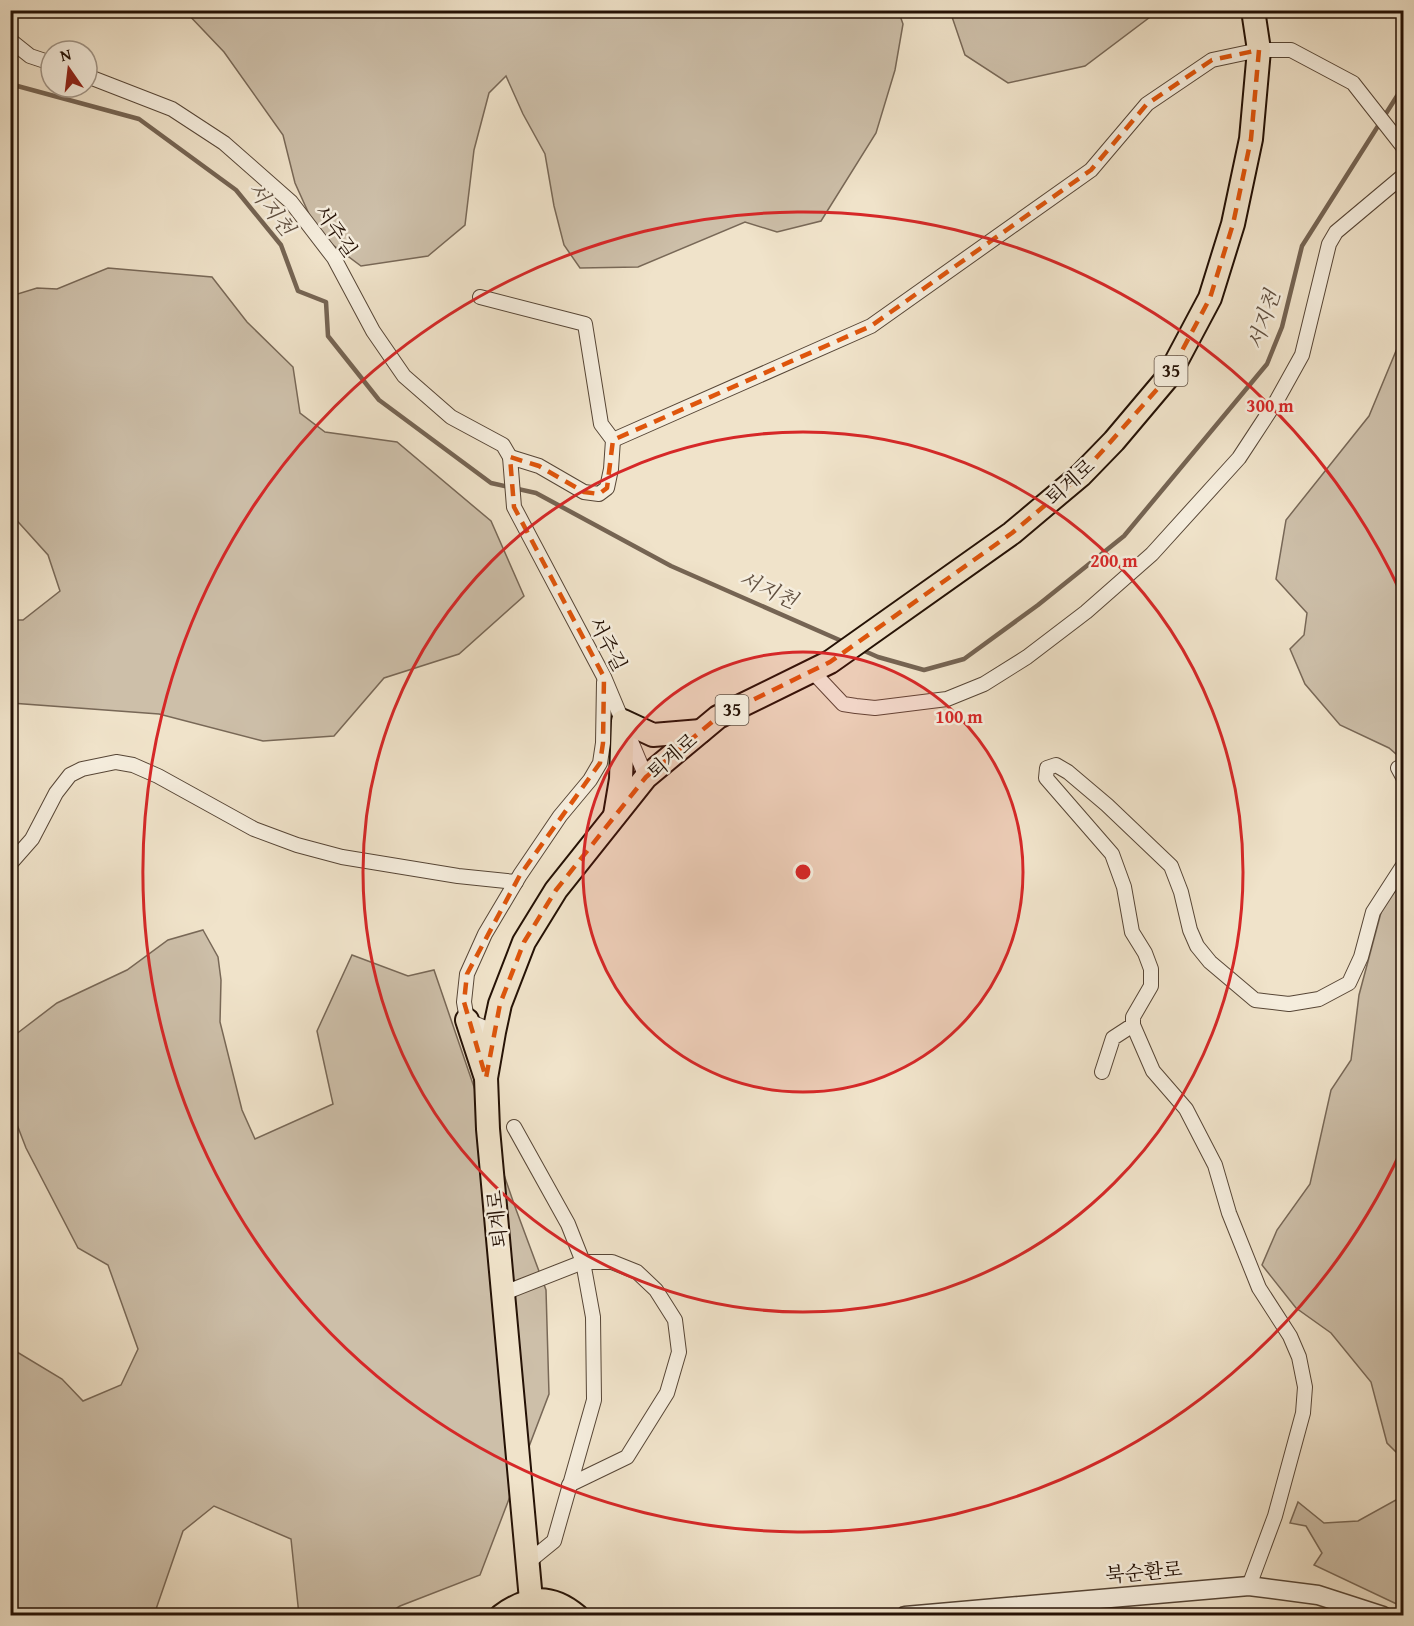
<svg xmlns="http://www.w3.org/2000/svg" width="1414" height="1626" viewBox="0 0 1414 1626" font-family="'Gentium Book Plus','Noto Serif KR',serif">
<style>
.green{fill:#cdbfa9;stroke:#786857;stroke-width:1.5}
.lines{fill:none;stroke-linecap:round;stroke-linejoin:round}
.stream{stroke:#756453;stroke-width:4.5}
.minor-casing{stroke:#574636;stroke-width:16}
.tertiary-casing{stroke:#574636;stroke-width:21}
.primary-casing{stroke:#241105;stroke-width:26}
.minor{stroke:#f5eddd;stroke-width:14}
.tertiary{stroke:#f5eddd;stroke-width:18}
.primary{stroke:#f0e3ca;stroke-width:22}
.marked{fill:none;stroke:#de550c;stroke-width:4.5;stroke-dasharray:12 8;stroke-linejoin:round}
.ring{fill:none;stroke:#d62828;stroke-width:3}
.labels{text-anchor:middle;stroke-width:5;stroke-linejoin:round;paint-order:stroke}
.shield{fill:#f5eddd;stroke:#635346;stroke-width:1.5}
.shield-label{font-size:18px;font-weight:bold;fill:#241105}
.street-label{font-size:20px;fill:#241105;stroke:#f5eddd}
.water-label{font-size:21px;font-style:italic;fill:#615040;stroke:#f5eddd}
.centre{fill:#d62828;stroke:#f5eddd;stroke-width:3}
.ring-label{font-size:18px;text-anchor:middle;font-weight:bold;fill:#d62828;stroke:#f5eddd;stroke-width:5;stroke-linejoin:round;paint-order:stroke}
</style>
<rect width="100%" height="100%" fill="#f0e3ca"/>
<filter id="stains"><feTurbulence type="fractalNoise" baseFrequency=".00333" numOctaves="4"/><feColorMatrix values="0 0 0 0 .2 0 0 0 0 .09 0 0 0 0 .02 0 0 0 .5 -.17"/></filter>
<radialGradient id="worn" r=".72"><stop offset=".6" stop-color="#630" stop-opacity="0"/><stop offset="1" stop-color="#630" stop-opacity=".3"/></radialGradient>
<g class="green">
<path d="M898 10 903 24 895 70 876 133 821 221 777 232 745 222 638 267 580 268 564 245 554 206 545 154 523 114 506 76 489 93 474 150 465 225 428 256 361 266 318 234 295 183 283 135 224 52 185 11Z"/>
<path d="M950 11V10L1158 11 1085 66 1008 83 965 55Z"/>
<path d="M108 268 212 277 247 322 293 367 300 413 325 432 397 442 491 521 524 596 459 654 384 678 334 736 263 741 159 714 11 703V620H23L60 591 48 555 11 514V296L37 288 57 289Z"/>
<path d="M1403 334V760L1389 748 1340 725 1305 684 1290 649 1304 635 1307 613 1276 579 1286 520 1369 416Z"/>
<path d="M1403 882V1459L1387 1443 1371 1382 1331 1333 1296 1308 1262 1265 1277 1230 1310 1184 1331 1090 1351 1060 1359 995 1383 905Z"/>
<path d="M203 930 218 957 221 980 220 1022 242 1110 255 1139 333 1104 317 1031 352 955 408 976 434 970 514 1204 546 1290 549 1394 480 1575 400 1606 386 1615H299L291 1539 214 1506 183 1531 154 1615H11L10 1302 12 1306V1349L62 1379 83 1401 121 1385 138 1349 108 1265 78 1248 26 1148 11 1109V1038L57 1003 127 970 168 940Z"/>
<path d="M1403 1496V1607L1314 1565 1322 1553 1306 1526 1290 1523 1298 1502 1324 1523 1358 1521Z"/>
</g>
<g class="lines">
<g class="stream">
<path d="M10 84 139 119 236 190 281 245 298 291 326 302 328 336 379 400 491 483 536 493 671 566 844 642"/>
<path d="M860 649 878 657 924 670 964 659 1038 605 1124 536 1267 364 1282 327 1302 246 1404 85"/>
</g>
<g class="minor-casing">
<g id="minor">
<path d="M10 40 30 56 51 63"/>
<path d="M87 76 172 109 224 143 291 202 334 258 373 331 404 376 451 417 503 445 510 457"/>
<path d="M480 297 585 324 601 424 613 440 611 469 607 488 599 494 584 492 539 466 510 457 514 507 604 677 646 777"/>
<path d="M613 440 871 326 1091 170 1147 104 1212 60 1259 50H1291L1353 83 1404 148"/>
<path d="M812 671 843 704 856 706 875 708 947 699 984 684 1027 657 1086 612 1152 554 1239 458 1277 400 1302 355 1329 244 1336 232 1404 175"/>
<path d="M1398 768 1404 779"/>
<path d="M10 864 32 839 56 793 70 775 82 769 116 762 133 765 158 776 254 829 297 845 342 857 458 876 516 882"/>
<path d="M1133 1025 1153 1071 1186 1109 1201 1138 1215 1165 1229 1213 1259 1288 1290 1336 1299 1357 1305 1387 1303 1413 1275 1516 1249 1586"/>
<path d="M494 1032 467 1020 464 1002 467 974 485 934 520 875 560 816 590 780 600 763 603 743 604 682"/>
<path d="M1102 1072 1113 1038 1133 1025V1017L1151 986V969L1145 953 1132 932 1124 887 1112 854 1046 778 1047 768 1056 765 1068 772 1107 805 1171 866 1181 892 1190 930 1197 946 1210 962 1255 1000 1289 1004 1319 999 1349 983 1361 957 1373 912 1404 864"/>
<path d="M514 1127 568 1224 583 1262 593 1317 594 1400 554 1541 527 1563"/>
<path d="M504 1293 583 1262H612L637 1272 656 1290 675 1320 679 1352 667 1393 627 1457 569 1485"/>
</g>
</g>
<g class="tertiary-casing">
<path id="tertiary" d="M905 1616 1249 1586 1318 1595 1383 1616"/>
</g>
<g class="primary-casing">
<g id="primary">
<path d="M615 815 621 779 623 721 653 735 701 731"/>
<path d="M467 1020 485 1075"/>
<path d="M531 1600 488 1129 486 1078 494 1032 500 1004 524 942 556 890 646 777 718 717 830 662 1012 533 1081 475 1114 441 1168 377 1210 298 1233 224 1251 139 1259 50 1253 10"/>
<path d="M501 1616C528 1596 551 1594 577 1616"/>
</g>
</g>
<use href="#minor" class="minor"/>
<use href="#tertiary" class="tertiary"/>
<use href="#primary" class="primary"/>
</g>
<path class="marked" d="M1259 50 1251 139 1233 224 1210 298 1168 377 1081 475 1012 533 830 662 718 717 646 777 556 890 524 942 500 1004 486 1078 464 1002 467 974 520 875 600 763 603 743 604 677 514 507 510 457 539 466 584 492 599 494 607 488 613 440 871 326 1091 170 1147 104 1212 60Z"/>
<circle cx="803" cy="872" r="220" fill="#d62828" fill-opacity=".12"/>
<g class="ring">
<circle cx="803" cy="872" r="220"/>
<circle cx="803" cy="872" r="440"/>
<path d="M1401 1151A660 660 0 1 1 1401 593"/>
</g>
<g class="labels">
<g class="shield">
<rect x="1154.5" y="356" width="33" height="30" rx="4.5"/>
<rect x="715.5" y="695" width="33" height="30" rx="4.5"/>
</g>
<g class="shield-label">
<text x="1171" y="377">35</text>
<text x="732" y="716">35</text>
</g>
<g class="street-label">
<text transform="translate(336 231) rotate(55)" y="7">서주길</text>
<text transform="translate(1070 482) rotate(-42)" y="7">퇴계로</text>
<text transform="translate(608 644) rotate(62)" y="7">서주길</text>
<text transform="translate(672 756) rotate(-41)" y="7">퇴계로</text>
<text transform="translate(497 1219) rotate(-96)" y="7">퇴계로</text>
<text transform="translate(1144 1572) rotate(-5)" y="7">북순환로</text>
</g>
<g class="water-label">
<text transform="translate(271 209) rotate(52)" y="7">서지천</text>
<text transform="translate(1264 320) rotate(-72)" y="7">서지천</text>
<text transform="translate(768 590) rotate(24)" y="7">서지천</text>
</g>
</g>
<circle cx="803" cy="872" r="9" class="centre"/>
<g class="ring-label">
<text x="1270" y="412">300 m</text>
<text x="1114" y="567">200 m</text>
<text x="959" y="723">100 m</text>
</g>
<rect width="1414" height="1626" fill="none" stroke="#f0e3ca" stroke-width="36"/>
<rect x="12" y="12" width="1390" height="1602" fill="none" stroke="#241105" stroke-width="3"/>
<rect x="18" y="18" width="1378" height="1590" fill="none" stroke="#241105" stroke-width="1.5"/>
<g transform="translate(69 69) rotate(346)"><circle r="28" fill="#f5eddd" stroke="#a19587" stroke-width="1.5"/>
<path d="M0-4.5L10 22L0 15L-10 22Z" fill="#8f2418"/>
<text y="-9" font-size="16" font-weight="bold" text-anchor="middle" fill="#241105">N</text>
</g>
<rect width="100%" height="100%" filter="url(#stains)"/>
<rect width="100%" height="100%" fill="url(#worn)"/>
</svg>
